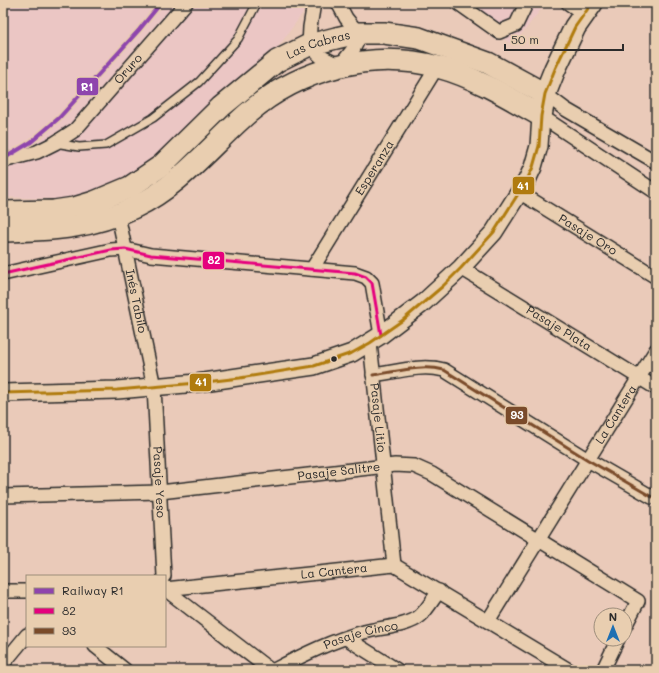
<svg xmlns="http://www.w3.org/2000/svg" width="659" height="673" viewBox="0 0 659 673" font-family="Mali,sans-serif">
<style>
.built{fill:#ebc6c4}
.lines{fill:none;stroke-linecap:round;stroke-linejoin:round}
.service-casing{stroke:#2b2b2b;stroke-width:10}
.minor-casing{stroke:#2b2b2b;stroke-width:16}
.tertiary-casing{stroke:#2b2b2b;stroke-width:20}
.primary-casing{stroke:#2b2b2b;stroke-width:24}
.service{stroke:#e9ceb0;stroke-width:7}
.minor{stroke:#e9ceb0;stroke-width:13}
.tertiary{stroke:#e9ceb0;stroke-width:17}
.primary{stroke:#e9ceb0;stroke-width:21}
.bus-1-casing{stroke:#e9ceb0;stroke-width:6}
.bus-2-casing{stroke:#e9ceb0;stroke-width:6}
.bus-3-casing{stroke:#e9ceb0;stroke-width:6}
.bus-1{stroke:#e5007d;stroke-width:3}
.bus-2{stroke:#7a4b2a;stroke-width:3}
.bus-3{stroke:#b07b0f;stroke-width:3}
.rail-1-casing{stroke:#e9ceb0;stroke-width:7}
.rail-1{stroke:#8e44ad;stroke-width:4}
.bus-dot{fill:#2b2b2b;stroke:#e9ceb0;stroke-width:1.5}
.labels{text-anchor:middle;stroke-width:3.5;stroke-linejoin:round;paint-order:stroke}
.street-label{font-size:12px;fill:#2b2b2b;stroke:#e9ceb0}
.line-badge{stroke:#e9ceb0;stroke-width:1.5}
.badge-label{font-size:11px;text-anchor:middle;font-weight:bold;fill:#fff}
</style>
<rect width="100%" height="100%" fill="#eacab9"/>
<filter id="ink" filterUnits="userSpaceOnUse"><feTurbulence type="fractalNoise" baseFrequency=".025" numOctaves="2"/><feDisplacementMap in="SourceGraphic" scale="8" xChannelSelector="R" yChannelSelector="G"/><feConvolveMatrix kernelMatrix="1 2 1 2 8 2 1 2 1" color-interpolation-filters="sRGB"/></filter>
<g filter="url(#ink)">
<g class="built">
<path d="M3 3H310L200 155 160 184 109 201 3 197Z"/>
<path d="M448 3H546L513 45Z"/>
</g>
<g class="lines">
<g class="service-casing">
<path id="service" d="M55 143 79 147 106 145 153 118 199 82 238 39 257 3"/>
</g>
<g class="minor-casing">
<g id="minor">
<path d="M314 3 310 27 309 45 320 56 340 66 354 48 358 40V33L346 18 338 3"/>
<path d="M458 3 499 32 516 25 526 4"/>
<path d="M568 3 584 14"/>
<path d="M545 94 565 109 656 162"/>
<path d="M541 116 656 192"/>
<path id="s1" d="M3 161 37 152 55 143 75 130 186 3"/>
<path id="s2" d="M519 192 656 277"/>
<path id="s3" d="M118 215 154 387 164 576"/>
<path id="s4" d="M461 268 656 388"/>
<path id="s5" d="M312 269 437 67"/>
<path d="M3 274 111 250 125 249 151 255 355 273 366 277 372 283 381 335"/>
<path id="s6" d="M370 343 394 565"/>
<path d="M373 375C396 372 421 364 444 370L588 460 652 497"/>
<path id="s7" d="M3 496 160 492 395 465 414 466 432 474 638 601 625 626"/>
<path d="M165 587V589L270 670"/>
<path id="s8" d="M165 589 394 565 569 670"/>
<path d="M3 591H27"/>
<path id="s9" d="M488 621 656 350"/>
<path d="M346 638 397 670"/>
<path d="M95 646 125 670"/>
<path d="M3 664 27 635"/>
<path id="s10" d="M274 670C303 655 333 640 364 632 381 627 407 627 420 616 427 610 433 599 439 591"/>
<path d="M603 670 618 639"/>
</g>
</g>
<g class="tertiary-casing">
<path id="tertiary" d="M3 393 117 390 197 383 314 366 352 353 381 335 423 303 461 268 494 232 527 180 533 167 539 146 541 116"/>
</g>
<g class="primary-casing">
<g id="primary">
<path id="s11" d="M3 212 54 211 74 208 94 202 130 187 161 166 221 107 277 61 309 45 336 38 358 33H384L419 38 488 63 545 94"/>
<path d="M3 231C52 230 90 229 135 207 181 185 211 145 248 113 299 69 372 49 438 67 475 77 508 97 541 116L545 94 555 69 575 27 592 3"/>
</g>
</g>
<use href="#service" class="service"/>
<use href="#minor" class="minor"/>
<use href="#tertiary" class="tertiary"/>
<use href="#primary" class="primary"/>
<g class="bus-1-casing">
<path id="bus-1" d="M3 274 111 250 125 249 151 255 355 273 366 277 372 283 381 335"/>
</g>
<g class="bus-2-casing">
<path id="bus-2" d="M373 375C396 372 421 364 444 370L588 460 652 497"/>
</g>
<g class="bus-3-casing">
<path id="bus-3" d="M3 393 117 390 197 383 240 378 314 366 352 353 370 343 403 320 443 286 461 268 494 232 527 180 533 167 539 146 541 116 545 94 555 69 575 27 592 3"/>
</g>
<use href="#bus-1" class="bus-1"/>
<use href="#bus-2" class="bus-2"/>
<use href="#bus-3" class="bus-3"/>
<g class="rail-1-casing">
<path id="rail-1" d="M3 159 31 142 59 118 139 30 161 3"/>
</g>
<use href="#rail-1" class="rail-1"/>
</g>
</g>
<circle class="bus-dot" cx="334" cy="359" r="3.5"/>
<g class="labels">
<g class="street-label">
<text dy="4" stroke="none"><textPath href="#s11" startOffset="370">Las Cabras</textPath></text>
<text dy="4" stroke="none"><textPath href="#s1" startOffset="160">Oruro</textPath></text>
<text dy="4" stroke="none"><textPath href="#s5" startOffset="119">Esperanza</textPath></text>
<text dy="4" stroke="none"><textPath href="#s2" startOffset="81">Pasaje Oro</textPath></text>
<text dy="4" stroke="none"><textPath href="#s3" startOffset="88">Inés Tabilo</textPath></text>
<text dy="4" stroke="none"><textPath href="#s4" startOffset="115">Pasaje Plata</textPath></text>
<text dy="4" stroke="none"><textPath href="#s9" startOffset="243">La Cantera</textPath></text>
<text dy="4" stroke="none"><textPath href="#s6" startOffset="75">Pasaje Litio</textPath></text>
<text dy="4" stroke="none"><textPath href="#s7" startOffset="337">Pasaje Salitre</textPath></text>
<text dy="4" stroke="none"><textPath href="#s3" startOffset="271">Pasaje Yeso</textPath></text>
<text dy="4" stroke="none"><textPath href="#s8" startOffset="170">La Cantera</textPath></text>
<text dy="4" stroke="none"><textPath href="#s10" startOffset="94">Pasaje Cinco</textPath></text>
</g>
</g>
<g class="line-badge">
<rect x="76" y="77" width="23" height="19" rx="4" fill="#8e44ad"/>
<rect x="512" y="176" width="23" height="19" rx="4" fill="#b07b0f"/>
<rect x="202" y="251" width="23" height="19" rx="4" fill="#e5007d"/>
<rect x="189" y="373" width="23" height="19" rx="4" fill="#b07b0f"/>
<rect x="505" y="406" width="23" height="19" rx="4" fill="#7a4b2a"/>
</g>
<g class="badge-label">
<text x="87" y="91">R1</text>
<text x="523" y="190">41</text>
<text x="214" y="264">82</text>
<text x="201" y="386">41</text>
<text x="517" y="419">93</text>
</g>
<rect width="659" height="673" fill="none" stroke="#e9ceb0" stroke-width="16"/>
<rect x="8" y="8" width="643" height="657" fill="none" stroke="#2b2b2b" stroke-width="1.5" filter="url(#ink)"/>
<rect x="26" y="575" width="140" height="72" fill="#e9ceb0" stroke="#9d8d7b"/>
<rect x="34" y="588" width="20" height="6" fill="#8e44ad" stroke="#9d8d7b"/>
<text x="62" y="595" font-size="12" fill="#2b2b2b">Railway R1</text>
<rect x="34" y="608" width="20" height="6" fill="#e5007d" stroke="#9d8d7b"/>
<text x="62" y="615" font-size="12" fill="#2b2b2b">82</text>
<rect x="34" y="628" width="20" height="6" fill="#7a4b2a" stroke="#9d8d7b"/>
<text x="62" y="635" font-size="12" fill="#2b2b2b">93</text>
<g transform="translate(613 627)"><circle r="19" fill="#e9ceb0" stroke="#9d8d7b"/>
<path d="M0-3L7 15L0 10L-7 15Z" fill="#1f6fb2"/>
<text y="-6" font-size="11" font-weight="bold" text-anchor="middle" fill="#2b2b2b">N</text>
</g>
<path d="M505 44v6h118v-6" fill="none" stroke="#2b2b2b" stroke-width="2"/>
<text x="511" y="44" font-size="12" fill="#2b2b2b" stroke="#e9ceb0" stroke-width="3" paint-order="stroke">50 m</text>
</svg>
